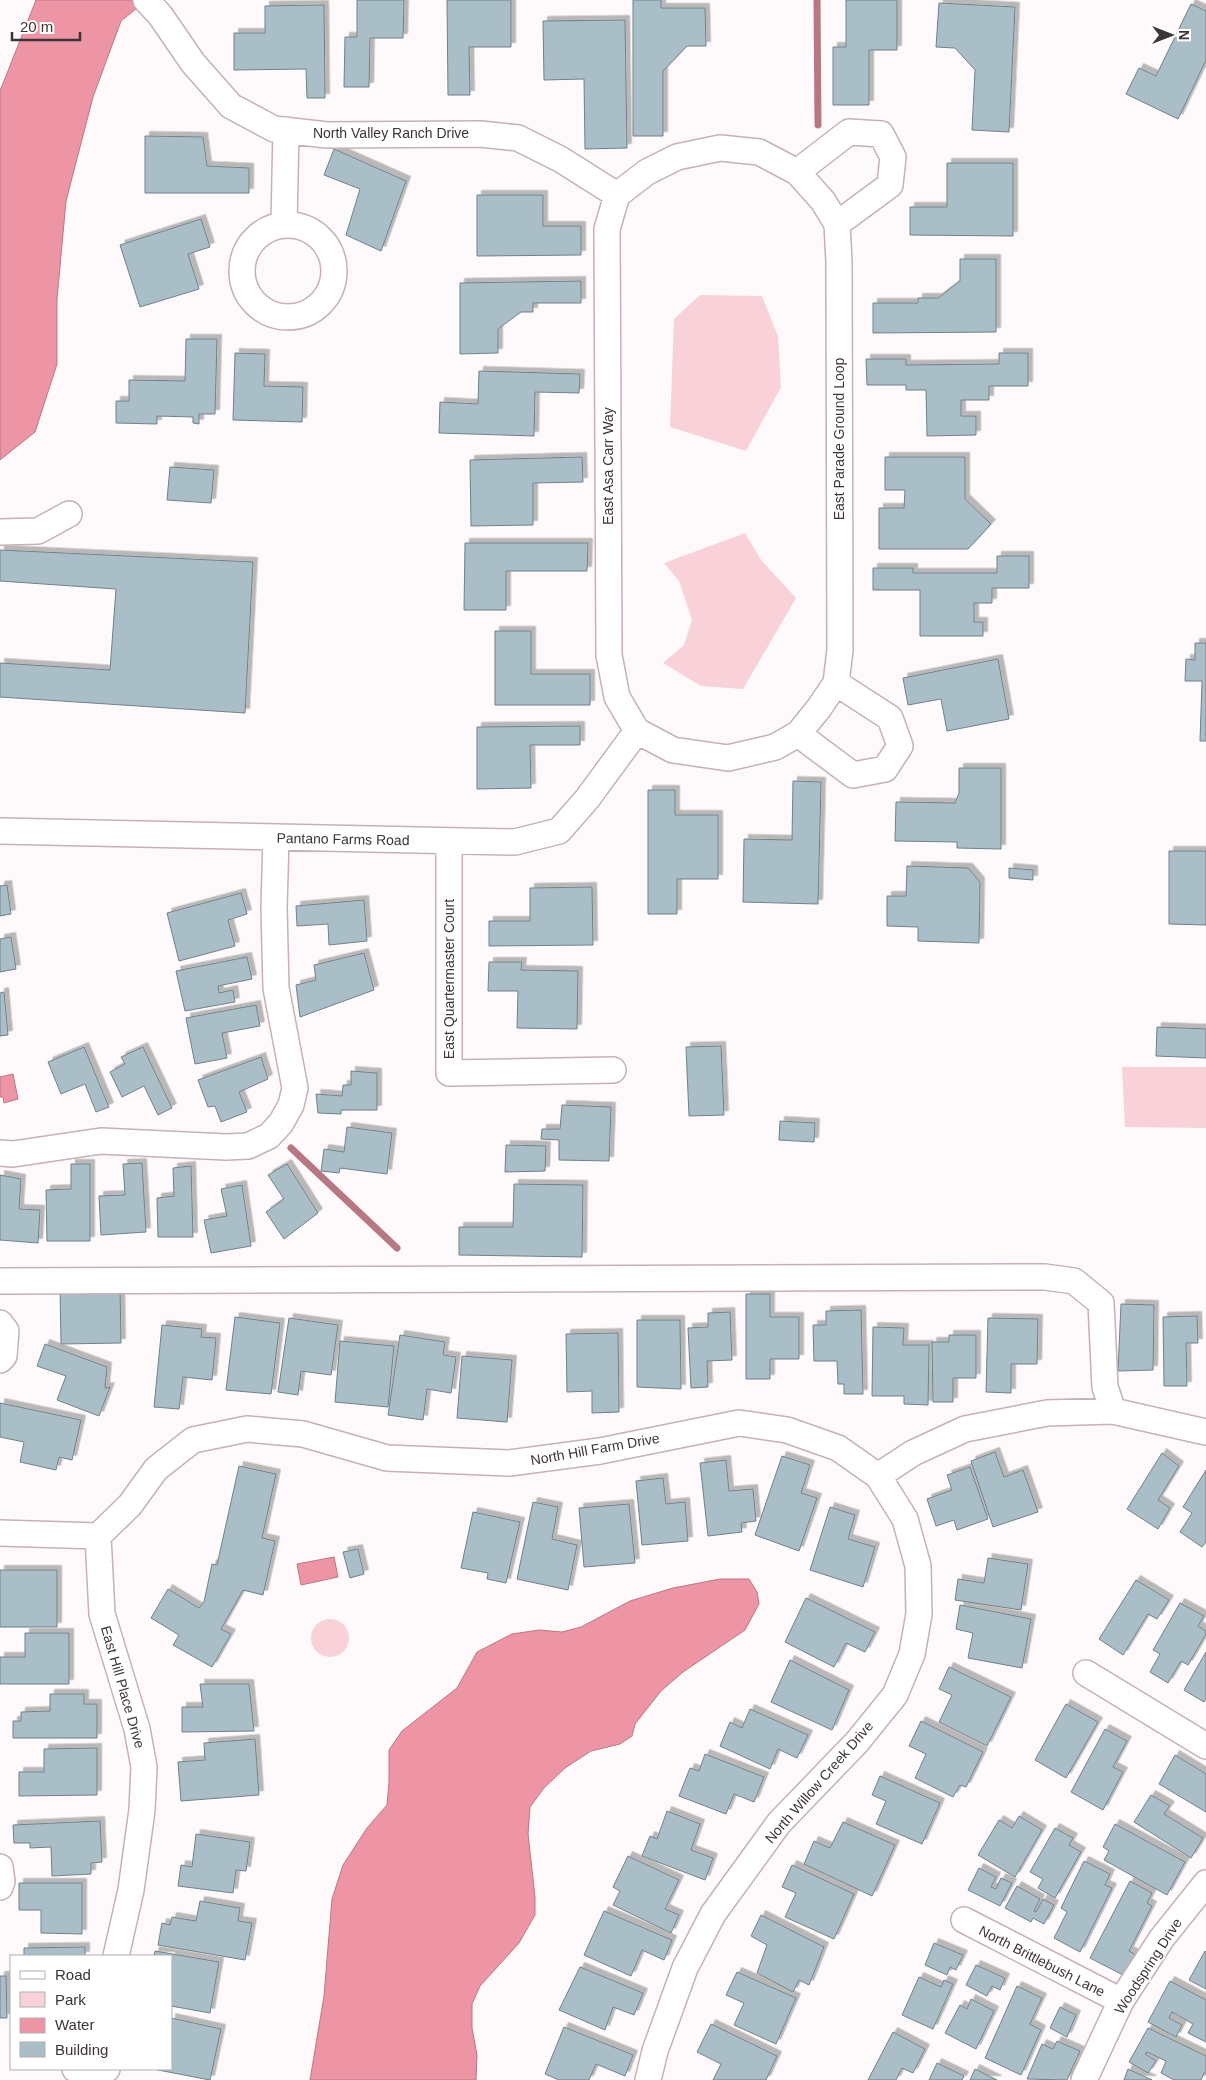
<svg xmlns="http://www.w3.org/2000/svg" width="1206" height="2080" viewBox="0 0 1206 2080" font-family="Helvetica,sans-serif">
	<defs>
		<filter id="shadow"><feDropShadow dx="4.5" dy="-4.5" stdDeviation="0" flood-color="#0004"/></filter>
	</defs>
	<rect width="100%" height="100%" fill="#fef9fa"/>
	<!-- green -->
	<path fill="#f8d2d8" d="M700,295L762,296L778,336L781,387L746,451L670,427L674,319Z
		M745,533L761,560L796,598L743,689L701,686L663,663L684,645L692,620L679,581L664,563Z
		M1122,1067H1206V1128L1125,1127Z
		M311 1638a19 19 0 1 1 38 0a19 19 0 1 1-38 0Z"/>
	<!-- water -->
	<path fill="#ed95a5" stroke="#b87883" d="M36,0H147L121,21L93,97L66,201L57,299V364L35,432L0,460V91Z
		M13,1074L18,1099L4,1103L3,1097H0V1077Z
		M334,1557L338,1577L301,1585L297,1564Z
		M720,1579H749L757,1592L759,1604L745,1630L683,1672L661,1691L635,1724L632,1736L620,1744L591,1751L565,1768L544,1788L530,1807L528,1834L535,1897V1915L519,1943L480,1986L472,2004V2028L477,2055L476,2080H310L324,1996L332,1899L343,1865L367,1828L387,1805L389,1782V1750L402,1731L457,1688L477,1652L512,1634L539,1630L562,1632L581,1627L630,1601L673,1588Z"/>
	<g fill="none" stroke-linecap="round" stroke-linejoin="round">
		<!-- stream -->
		<path stroke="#b87883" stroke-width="7" d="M817,0L818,125
			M291,1148L397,1248"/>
	</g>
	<!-- building -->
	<path fill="#aabec8" stroke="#6f818b" filter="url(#shadow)" d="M357,0H404L403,38H370L369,87H344L345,37H357Z
		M447,0H511V47H469L470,95H448Z
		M633,0H661V8H705L706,46H687L663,71V136H633Z
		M846,0H897V50H869V105H833V47H846Z
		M939,3L1015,7L1009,132L972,130L975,70L955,48L936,47Z
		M1191,4L1206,11V60L1178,119L1126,94L1139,68L1156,76Z
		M324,5L325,98H307L306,69L234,70V33H265V6Z
		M625,20L627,148L585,149L584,79L544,80L543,21Z
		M145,136L203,137L207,166L249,168V193H145Z
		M334,149L406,181L381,251L346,235L360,189L324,175Z
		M947,163H1013V236L910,235V207H947Z
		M477,195H543V226H581V255L477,256Z
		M201,219L210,247L188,254L199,289L140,307L120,245Z
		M960,259H996V332L873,333V303H918V298H938L960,281Z
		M581,281V303H533V312H521L498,329V353L460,354V283Z
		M186,339H217L215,414H199V424L193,423V417L157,416V424L116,423V401H129V380L185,381Z
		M235,353L265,354L264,386L303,387L302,422L233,420Z
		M999,353H1028V386H989V400H961V416H976V435L927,436L926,390H906V385H867L866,359H906V365L999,364Z
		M479,371L580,374L579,393L535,392L534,436L439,433L440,402L478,404Z
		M582,457L583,482L533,483V525L471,526L470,460Z
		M885,457H965V499L991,524L968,549H879V508H904L905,490H885Z
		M170,467L214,470L211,503L167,500Z
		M465,543H588L587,571H506V610H464Z
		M0,550L253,562L245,713L0,697V663L110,670L116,589L0,581Z
		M997,556H1029V588H992V603H974V622H983V636H920V590H873V568H913V573H997Z
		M495,631H531V674H590V705H495Z
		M1195,643H1206V741H1200L1202,681H1185L1186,659L1195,660Z
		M998,659L1009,719L947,731L941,699L908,705L903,678Z
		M580,726V745H530L531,788L477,789V727Z
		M959,768H1001V849L957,848V842L895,841L896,802L955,803L959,793Z
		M793,781L821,782L818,904L743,902L744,839L792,840Z
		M648,790H675V815H718V879H677V914H648Z
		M1169,851H1206V925L1169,924Z
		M907,866L968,868L980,882L979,943L918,941V927L887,926V896H906Z
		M1009,868L1033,870V880L1009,878Z
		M7,885L11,914L0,916V886Z
		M592,887L593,945L489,946V921H530V888Z
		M241,893L247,914L228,920L235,946L179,961L167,913Z
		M364,900L367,941L329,945L328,924L297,926L296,906Z
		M11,937L16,969L0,972V939Z
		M364,953L374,990L300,1017L296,985L316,980L314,965Z
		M247,957L252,979L218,986L219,993L233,990L235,1002L185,1011L176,971Z
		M489,962H522L521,970L578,971L577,1029L517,1028L518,991H488Z
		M4,992L8,1035L0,1036V993Z
		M256,1005L260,1026L222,1033L227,1058L195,1064L186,1018Z
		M1157,1027L1206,1029V1058L1156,1056Z
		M721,1046L724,1115L689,1116L686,1047Z
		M84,1047L109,1107L96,1112L85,1084L61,1094L48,1062Z
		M143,1047L172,1108L158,1115L144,1086L122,1097L110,1072L125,1064L121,1057Z
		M261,1057L268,1079L239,1092L247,1112L221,1122L215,1106L208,1107L198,1080Z
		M351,1071L377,1073V1110H341V1114L318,1113L316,1094L342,1096L343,1085H351Z
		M562,1105L611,1107L609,1161L559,1160V1140L541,1139L542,1129H560Z
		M780,1121L815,1123L814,1142L779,1140Z
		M347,1127L392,1133L387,1174L340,1168L339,1173L321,1171L324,1149L344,1152Z
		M506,1145L546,1146L545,1171L505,1172Z
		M142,1163L146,1232L101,1235L99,1196L125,1195L123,1164Z
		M71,1164H90V1241H47L46,1190L71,1189Z
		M287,1164L318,1213L284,1239L266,1212L284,1199L268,1175Z
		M191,1166L193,1237H158L157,1198L174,1196L173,1168Z
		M0,1175L21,1179L19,1209L40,1210L38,1243L0,1240Z
		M514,1184L583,1185L582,1257L459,1255V1227H513Z
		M242,1185L251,1246L211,1253L204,1220L227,1216L221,1189Z
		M120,1288L121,1343L61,1344L60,1289Z
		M746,1294H770V1317H799V1359H770V1379H746Z
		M1121,1304L1154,1305L1153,1370L1118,1371Z
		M861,1310L863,1394H844V1384H838L837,1361H814L813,1325H826V1311Z
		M730,1312L732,1360L707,1361L708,1387L691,1388L688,1328L708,1327V1313Z
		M1197,1316L1198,1343H1186L1187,1386H1164L1163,1317Z
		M235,1317L280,1323L271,1394L226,1390Z
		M289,1318L338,1325L331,1375L301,1371L298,1395L278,1392Z
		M988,1318L1038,1319L1037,1364H1011V1393L986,1392Z
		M637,1320H680L681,1389L637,1387Z
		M162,1325L202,1329L201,1337L216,1338L212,1380L183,1377L179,1409L154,1407Z
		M873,1327L904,1328L903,1345H929L928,1405L904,1404V1396H872Z
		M618,1333L619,1412L592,1413V1391L567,1392L566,1334Z
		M400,1335L445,1342L443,1355L456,1357L451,1393L427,1389L423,1420L388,1415Z
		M949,1335H976V1378H953V1402H933L932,1342H949Z
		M340,1341L394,1346L388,1407L335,1402Z
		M45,1344L107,1367L105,1388L110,1387L99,1416L57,1400L66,1376L37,1366Z
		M462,1356L512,1360L507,1422L457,1418Z
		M0,1403L81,1420L72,1460L59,1457L56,1470L20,1462L24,1442L0,1437Z
		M995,1452L1004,1477L1023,1470L1038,1512L993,1527L971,1461Z
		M1162,1453L1179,1466L1158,1500L1170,1508L1158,1529L1127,1509Z
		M782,1456L810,1465L801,1493L817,1498L799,1551L755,1535Z
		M726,1460L729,1491L753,1489L756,1521L741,1523L742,1532L708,1536L700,1463Z
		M239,1466L276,1474L262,1538L275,1541L263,1595L243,1590L221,1629L231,1634L212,1667L173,1645L179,1635L151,1618L168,1589L199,1608L204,1602L212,1564L217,1565Z
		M970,1467L988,1519L957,1530L954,1520L936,1526L927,1499L952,1490L947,1475Z
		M1206,1470V1542L1202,1547L1180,1532L1192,1513L1183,1507Z
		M663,1478L666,1504L685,1502L688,1541L642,1545L636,1481Z
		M533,1502L558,1507L552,1539L577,1545L568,1590L517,1579Z
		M629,1504L635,1563L584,1567L579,1508Z
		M830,1507L855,1515L848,1539L875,1547L863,1587L810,1570Z
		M473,1512L520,1522L506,1583L487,1579L488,1573L461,1568Z
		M358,1549L364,1574L350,1578L343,1552Z
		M988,1558L1028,1564L1021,1610L955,1600L958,1579L984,1583Z
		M0,1570H57V1627H0Z
		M1136,1580L1169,1600L1157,1619L1148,1614L1123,1655L1099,1639Z
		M806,1598L875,1632L865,1652L846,1643L834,1667L785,1642Z
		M1180,1603L1204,1616L1198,1626L1206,1631V1634L1188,1665L1181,1661L1168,1683L1150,1672L1160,1654L1153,1650Z
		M960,1605L1031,1619L1022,1668L968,1658L973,1633L956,1629Z
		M25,1633H69V1684H0V1657H25Z
		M1206,1652V1698L1204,1702L1184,1690Z
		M790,1660L849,1690L832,1730L771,1702Z
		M949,1667L1011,1697L987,1746L939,1722L952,1695L939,1689Z
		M200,1684H249L254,1731L182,1732V1707H203Z
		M50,1694H84V1704H97V1738H13V1721H21V1712L50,1711Z
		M1066,1704L1098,1722L1066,1778L1035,1760Z
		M750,1709L808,1735L797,1758L778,1749L770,1769L720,1746L730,1722L742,1728Z
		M921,1721L983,1752L966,1787L960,1785L953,1797L915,1778L926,1754L909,1746Z
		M1105,1729L1127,1741L1113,1767L1123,1772L1103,1810L1071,1792Z
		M255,1739L259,1795L181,1801L178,1762L205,1760L204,1743Z
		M97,1748V1795L19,1796V1772H44V1749Z
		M705,1754L764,1777L754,1802L734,1794L726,1814L679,1796L690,1768L699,1771Z
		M1175,1755L1206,1774V1812L1159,1784Z
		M880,1776L940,1803L922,1844L876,1824L886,1801L872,1795Z
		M1151,1795L1170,1806L1164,1814L1203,1838L1191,1858L1134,1822Z
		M667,1811L700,1824L691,1850L713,1858L705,1880L642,1856L650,1836L657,1839Z
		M1019,1816L1042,1830L1015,1877L978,1855L999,1820L1012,1828Z
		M100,1821L102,1862L91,1863V1874L52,1876L51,1847L30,1848V1843H14L13,1825Z
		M843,1822L895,1845L872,1896L804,1864L814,1841L830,1848Z
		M1115,1824L1185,1862L1167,1895L1104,1860L1109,1851L1103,1847Z
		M1055,1828L1073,1838L1069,1845L1081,1852L1055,1898L1038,1888L1043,1879L1030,1872Z
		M196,1834L250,1842L246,1871L236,1870L233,1893L178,1886L181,1865L192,1867Z
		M628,1856L679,1880L665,1909L679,1915L671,1933L613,1905L620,1891L613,1887Z
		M1084,1861L1110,1874L1105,1885L1112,1888L1080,1952L1054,1938L1067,1912L1061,1908Z
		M792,1865L854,1894L834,1939L785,1917L796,1893L782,1887Z
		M979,1868L996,1877L991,1887L996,1889L1001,1878L1012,1883L1000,1906L968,1890Z
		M1130,1881L1152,1893L1147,1903L1152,1906L1129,1951L1136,1955L1125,1976L1090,1958Z
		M19,1883H82V1934L41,1933V1910H19Z
		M1017,1886L1040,1899L1034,1911L1036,1912L1043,1899L1054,1905L1044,1924L1033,1918L1031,1922L1005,1908Z
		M200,1901L240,1908L238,1921L252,1923L245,1960L158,1945L162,1923L170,1925L172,1917L196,1921Z
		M604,1911L672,1940L664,1960L642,1950L631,1976L584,1955Z
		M761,1915L824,1947L809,1985L799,1980L793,1992L757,1973L767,1945L751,1936Z
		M934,1943L963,1955L956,1970L950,1967L947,1975L925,1965Z
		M85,1947V1956H24V1948Z
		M155,1951L219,1962L210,2013L171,2006V1956H154Z
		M1205,1951L1206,1952V1989L1189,1980Z
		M976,1965L1005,1978L1000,1990L992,1986L987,1996L966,1985Z
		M580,1967L643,1993L634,2015L613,2007L605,2030L559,2010Z
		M737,1972L796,1998L776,2044L734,2025L744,2003L726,1995Z
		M0,1976H6L7,2018H0Z
		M919,1977L941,1987L944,1980L953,1984L933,2029L902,2015Z
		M1170,1981L1206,2000V2042L1188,2033L1193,2024L1172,2012L1169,2018L1182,2025L1176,2037L1148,2022Z
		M1017,1986L1042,1998L1030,2024L1041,2030L1021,2075L985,2058Z
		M971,1999L994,2011L976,2049L945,2033L960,2005L967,2009Z
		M1060,2007L1076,2015L1067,2037L1050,2028Z
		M171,2018L221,2029L210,2080L153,2069H171Z
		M711,2024L777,2056L766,2080H713L721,2064L697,2052Z
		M564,2027L633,2055L625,2076L596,2064L589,2080H559L545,2074Z
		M1148,2028L1206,2056V2073H1204L1201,2080H1174L1161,2073L1166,2061L1147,2052L1145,2054L1156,2061L1148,2073L1129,2062Z
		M893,2032L925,2049L913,2073L902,2068L896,2080H868Z
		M1057,2041L1080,2051L1067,2080L1027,2079L1042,2044L1053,2049Z
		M937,2063L964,2076L962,2080H929Z
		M975,2069L997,2080H970Z
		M1128,2069L1152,2080H1124Z"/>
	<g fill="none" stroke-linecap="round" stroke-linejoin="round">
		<!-- minor casing -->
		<g stroke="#c7b1b4" stroke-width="28">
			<path id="minor" d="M146,0L160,15L193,63L231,106L274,129L327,135L480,134L518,138L560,159L617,195
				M797,172L849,132L881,134L893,157L890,185L837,224
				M617,195L647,172L677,157L720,148L759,152L797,172L823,201L837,224L839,262L840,650L836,683L819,708L798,734L775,747L728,758L673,750L637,731
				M617,195L607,229L609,655L617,697L637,731
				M284,224L286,130
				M242 271a46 46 0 1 1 92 0a46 46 0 1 1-92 0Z
				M0,532L38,531L69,514
				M798,734L853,775L885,769L900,746L890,718L836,683
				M0,831L515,842L559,831L587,799L637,731
				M449,842V1073L613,1070
				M0,1153L13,1154L101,1141L226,1147L248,1146L269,1136L281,1123L291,1105L295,1088L276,988L274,908L276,838
				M0,1281L1045,1277L1074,1281L1101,1303L1105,1387L1113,1411
				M0,1323L6,1331L4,1356L0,1360
				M878,1476L913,1453L965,1429L1047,1413L1113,1411L1206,1432
				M0,1533L98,1536L130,1505L156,1469L193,1440L247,1429L303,1434L387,1458L509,1463L600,1451L739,1423L787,1430L838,1448L878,1476L905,1519L918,1566L919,1614L912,1654L895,1695L857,1742L779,1823L713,1914L685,1968L655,2051L648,2080
				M98,1536L102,1614L137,1729L144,1767L142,1810L131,1890L116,1956
				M1086,1673L1206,1746
				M0,1867L2,1881L0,1887
				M964,1920L1121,2001
				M75,2069L91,2074L107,2069
				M1084,2080L1121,2001L1162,1938L1206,1883"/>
		</g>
		<!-- minor -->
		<use href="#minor" stroke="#fff" stroke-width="25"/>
	</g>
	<g text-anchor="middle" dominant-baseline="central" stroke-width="4" stroke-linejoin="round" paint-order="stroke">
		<!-- street labels -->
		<g font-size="14" fill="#3d3435" stroke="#fff">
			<text x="391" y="133">North Valley Ranch Drive</text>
			<text transform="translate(839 439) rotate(-90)">East Parade Ground Loop</text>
			<text transform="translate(608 466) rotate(-90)">East Asa Carr Way</text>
			<text transform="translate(343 839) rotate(1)">Pantano Farms Road</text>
			<text transform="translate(449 979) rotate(-90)">East Quartermaster Court</text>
			<text transform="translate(595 1449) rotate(-10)">North Hill Farm Drive</text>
			<text transform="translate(123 1687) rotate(74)">East Hill Place Drive</text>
			<text transform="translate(819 1782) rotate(-49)">North Willow Creek Drive</text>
			<text transform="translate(1042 1961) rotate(27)">North Brittlebush Lane</text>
			<text transform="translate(1148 1966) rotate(-57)">Woodspring Drive</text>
		</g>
	</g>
	<!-- legend -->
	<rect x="10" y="1955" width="162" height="115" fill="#ffffff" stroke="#b1aeae"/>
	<rect x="20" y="1971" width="25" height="8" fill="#ffffff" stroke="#b1aeae"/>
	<text x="55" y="1980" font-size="15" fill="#3d3435">Road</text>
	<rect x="20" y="1992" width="25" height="15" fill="#f8d2d8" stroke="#b1aeae"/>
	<text x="55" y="2005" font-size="15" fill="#3d3435">Park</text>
	<rect x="20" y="2018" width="25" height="15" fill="#ed95a5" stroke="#b1aeae"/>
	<text x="55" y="2030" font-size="15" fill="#3d3435">Water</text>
	<rect x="20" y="2042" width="25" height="15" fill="#aabec8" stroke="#b1aeae"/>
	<text x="55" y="2055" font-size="15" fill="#3d3435">Building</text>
	<!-- north arrow -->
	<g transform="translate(1171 35) rotate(90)" stroke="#ffffff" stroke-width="4" paint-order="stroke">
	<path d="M0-4L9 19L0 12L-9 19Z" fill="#3d3435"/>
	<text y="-8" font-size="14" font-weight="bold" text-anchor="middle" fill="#3d3435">N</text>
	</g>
	<!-- scale -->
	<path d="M12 32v8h68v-8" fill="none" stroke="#3d3435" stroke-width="2.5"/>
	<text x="20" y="32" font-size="15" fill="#3d3435" stroke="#ffffff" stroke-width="4" paint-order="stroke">20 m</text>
</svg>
